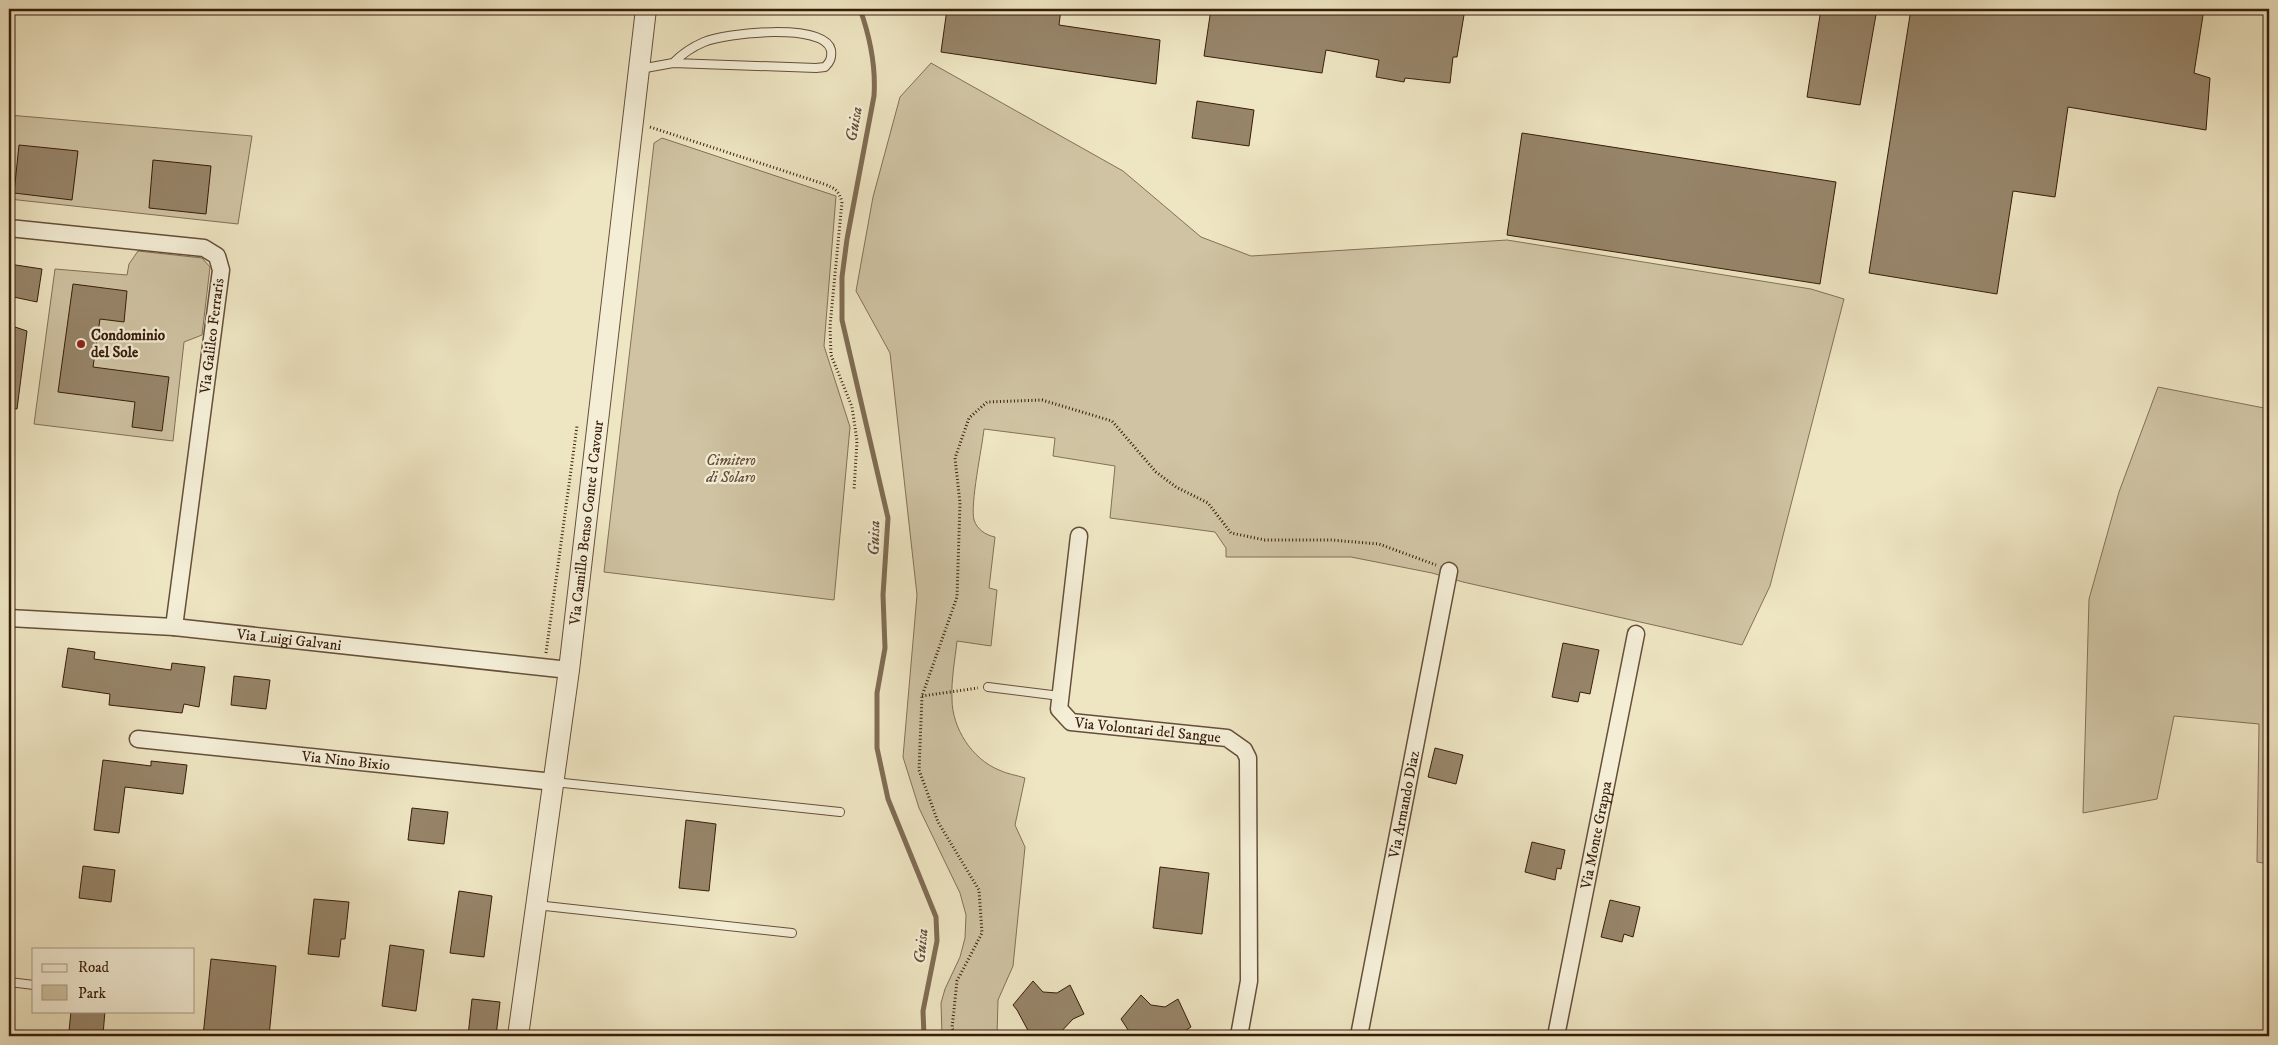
<svg xmlns="http://www.w3.org/2000/svg" width="2278" height="1045" viewBox="0 0 2278 1045" font-family="'IM FELL DW Pica',serif">
	<rect width="100%" height="100%" fill="#eee5c2"/>
	<filter id="stains"><feTurbulence type="fractalNoise" baseFrequency=".004" numOctaves="4"/><feColorMatrix values="0 0 0 0 .2 0 0 0 0 .09 0 0 0 0 .02 0 0 0 .5 -.17"/></filter>
	<radialGradient id="worn" r=".72"><stop offset=".6" stop-color="#630" stop-opacity="0"/><stop offset="1" stop-color="#630" stop-opacity=".3"/></radialGradient>
	<!-- green -->
	<path fill="#cfc3a3" stroke="#847057" d="M931,63L1123,171L1201,237L1251,256L1507,240L1811,289L1844,299L1770,586L1742,645L1463,582L1432,573L1351,557H1226V548L1215,532L1110,518L1115,466L1053,456L1055,438L984,429C982,448 970,504 974,520C977,529 985,535 995,537L989,588L997,590L991,646L957,641C955,660 951,680 952,699C952,728 972,759 999,770C1007,774 1016,775 1025,778L1015,825L1025,847L1013,966L998,1000L997,1036H942L941,1003L945,989L960,957L965,938L966,915L960,893L919,808L903,757L917,595L890,353L856,291L873,197L900,97Z
		M9,115L252,136L238,224L9,199Z
		M662,138L836,196L824,346L850,427L834,600L604,572L654,143Z
		M138,251L202,258L210,267L202,335L184,342L173,441L34,424L55,269L127,275L129,264Z
		M2158,387L2269,409V864L2257,862L2259,724L2174,716L2157,799L2083,813L2089,599L2119,492Z"/>
	<g fill="none" stroke-linecap="round" stroke-linejoin="round">
		<!-- stream -->
		<path stroke="#806c54" stroke-width="5" d="M860,9C870,37 876,66 874,96L847,239L842,277V320L888,518L883,595L885,648L877,693V748L888,799L936,917L937,941L923,1011L924,1036"/>
	</g>
	<!-- building -->
	<path fill="#97856a" stroke="#381d0b" d="M947,9H1061L1059,25L1160,40L1156,84L941,52Z
		M1211,9H1465L1457,57H1453L1450,83L1405,78L1404,82L1376,77L1379,60L1326,50L1322,73L1204,56Z
		M1821,9H1877L1860,105L1807,97Z
		M1911,9H2204L2194,73L2210,78L2206,130L2068,107L2055,197L2013,191L1997,294L1869,273Z
		M1197,101L1254,110L1249,146L1192,138Z
		M1522,133L1836,182L1820,284L1507,235Z
		M19,145L78,151L72,200L14,193Z
		M153,160L211,166L206,214L149,208Z
		M9,264L42,269L37,302L9,296Z
		M73,284L127,291L124,322L100,319L93,367L169,377L162,431L132,427L135,402L58,392Z
		M9,325L27,331L17,409L9,408Z
		M1563,643L1599,650L1590,694L1580,692L1578,702L1552,697Z
		M68,648L95,652L94,659L171,670L172,663L205,667L199,707L184,704L182,713L109,705L110,694L62,687Z
		M234,676L270,680L266,709L231,705Z
		M1435,748L1463,755L1456,784L1428,777Z
		M103,760L151,766V761L187,765L183,794L125,787L119,833L94,830Z
		M412,808L448,812L444,844L408,840Z
		M686,820L716,824L709,891L679,888Z
		M1532,842L1565,850L1561,869L1557,868L1555,880L1525,872Z
		M83,866L115,870L111,902L79,898Z
		M1160,867L1209,873L1202,934L1153,928Z
		M459,891L492,896L484,957L450,953Z
		M314,899L349,902L345,939H341L339,957L308,954Z
		M1610,900L1640,907L1633,937L1624,934L1622,942L1601,937Z
		M390,945L424,950L416,1011L382,1006Z
		M211,959L276,966L269,1036H203Z
		M1033,981L1043,992L1057,993L1070,985L1084,1014L1073,1019L1057,1036H1031L1017,1010L1013,1005Z
		M1141,995L1151,1005L1165,1007L1178,999L1191,1027L1177,1036H1132L1121,1019Z
		M472,999L500,1002L496,1036H468Z
		M71,1011H105L103,1035L69,1031Z"/>
	<g fill="none" stroke-linecap="round" stroke-linejoin="round">
		<!-- service casing -->
		<g stroke="#664f39" stroke-width="10">
			<path id="service" d="M640,69L673,63L816,68L825,67C830,62 832,58 831,50C824,22 725,33 704,42C692,47 682,54 673,63
				M988,687L1060,696
				M554,782L840,812
				M536,905L792,933
				M9,982L34,985"/>
		</g>
		<!-- minor casing -->
		<g stroke="#664f39" stroke-width="19">
			<g id="minor">
				<path d="M9,228L204,248L217,256L221,270L174,627"/>
				<path id="s1" d="M1079,536L1059,709L1071,722L1227,738L1244,750L1248,758L1249,981L1239,1036"/>
				<path id="s2" d="M9,618L174,627L569,670"/>
				<path id="s3" d="M138,739L554,782"/>
				<path id="s4" d="M1359,1036L1449,571"/>
				<path id="s5" d="M1556,1036L1636,634"/>
			</g>
		</g>
		<!-- tertiary casing -->
		<g stroke="#664f39" stroke-width="22">
			<g id="tertiary">
				<path id="s6" d="M518,1036L569,670L646,9"/>
			</g>
		</g>
		<!-- path -->
		<path stroke="#381d0b" stroke-width="3" stroke-dasharray="1 2.5" stroke-linecap="butt" d="M650,127L824,184C835,188 839,191 842,202L830,326L831,355L852,407L857,441L854,490
			M546,653L577,426
			M922,696L978,688
			M956,1036L952,1028L957,981L982,933L979,890L938,822L919,770L922,696L957,597L960,503L955,458L969,418L987,402L1042,400L1112,421L1156,472L1176,487L1208,503L1231,533L1265,540H1331L1379,544L1436,565"/>
		<!-- service -->
		<use href="#service" stroke="#f4eed7" stroke-width="8"/>
		<!-- minor -->
		<use href="#minor" stroke="#f4eed7" stroke-width="16"/>
		<!-- tertiary -->
		<use href="#tertiary" stroke="#f4eed7" stroke-width="20"/>
	</g>
	<!-- markers -->
	<circle fill="#8f2418" stroke="#f4eed7" stroke-width="2" cx="81" cy="344" r="5"/>
	<g text-anchor="middle" dominant-baseline="central" stroke-width="4.5" stroke-linejoin="round" paint-order="stroke">
		<!-- poi labels -->
		<g font-size="15" font-weight="bold" fill="#381d0b" stroke="#f4eed7" text-anchor="start">
			<text x="91" y="335">Condominio<tspan x="91" dy="17">del Sole</tspan></text>
		</g>
		<!-- street labels -->
		<g font-size="15" fill="#381d0b" stroke="#f4eed7">
			<text transform="translate(212 336) rotate(-83)">Via Galileo Ferraris</text>
			<text stroke="none"><textPath href="#s6" startOffset="518">Via Camillo Benso Conte d Cavour</textPath></text>
			<text stroke="none"><textPath href="#s2" startOffset="281">Via Luigi Galvani</textPath></text>
			<text stroke="none"><textPath href="#s1" startOffset="269">Via Volontari del Sangue</textPath></text>
			<text stroke="none"><textPath href="#s3" startOffset="209">Via Nino Bixio</textPath></text>
			<text stroke="none"><textPath href="#s4" startOffset="236">Via Armando Diaz</textPath></text>
			<text stroke="none"><textPath href="#s5" startOffset="205">Via Monte Grappa</textPath></text>
		</g>
		<!-- park labels -->
		<g font-size="15" font-style="italic" fill="#654f39" stroke="#f4eed7">
			<text x="731" y="460">Cimitero<tspan x="731" dy="17">di Solaro</tspan></text>
		</g>
		<!-- water labels -->
		<g font-size="16" font-style="italic" fill="#624b35" stroke="#f4eed7">
			<text transform="translate(854 124) rotate(-80)">Guisa</text>
			<text transform="translate(874 538) rotate(-88)">Guisa</text>
			<text transform="translate(921 946) rotate(-84)">Guisa</text>
		</g>
	</g>
	<!-- margin -->
	<rect width="2278" height="1045" fill="none" stroke="#eee5c2" stroke-width="30"/>
	<rect x="10" y="10" width="2258" height="1025" fill="none" stroke="#381d0b" stroke-width="2.5"/>
	<rect x="15" y="15" width="2248" height="1015" fill="none" stroke="#381d0b"/>
	<!-- legend -->
	<rect x="32" y="948" width="162" height="65" fill="#f4eed7" stroke="#a99a85"/>
	<rect x="42" y="964" width="25" height="8" fill="#f4eed7" stroke="#a99a85"/>
	<text x="78" y="972" font-size="15" fill="#381d0b">Road</text>
	<rect x="42" y="985" width="25" height="15" fill="#cfc3a3" stroke="#a99a85"/>
	<text x="78" y="998" font-size="15" fill="#381d0b">Park</text>
	<rect width="100%" height="100%" filter="url(#stains)"/>
	<rect width="100%" height="100%" fill="url(#worn)"/>
</svg>
